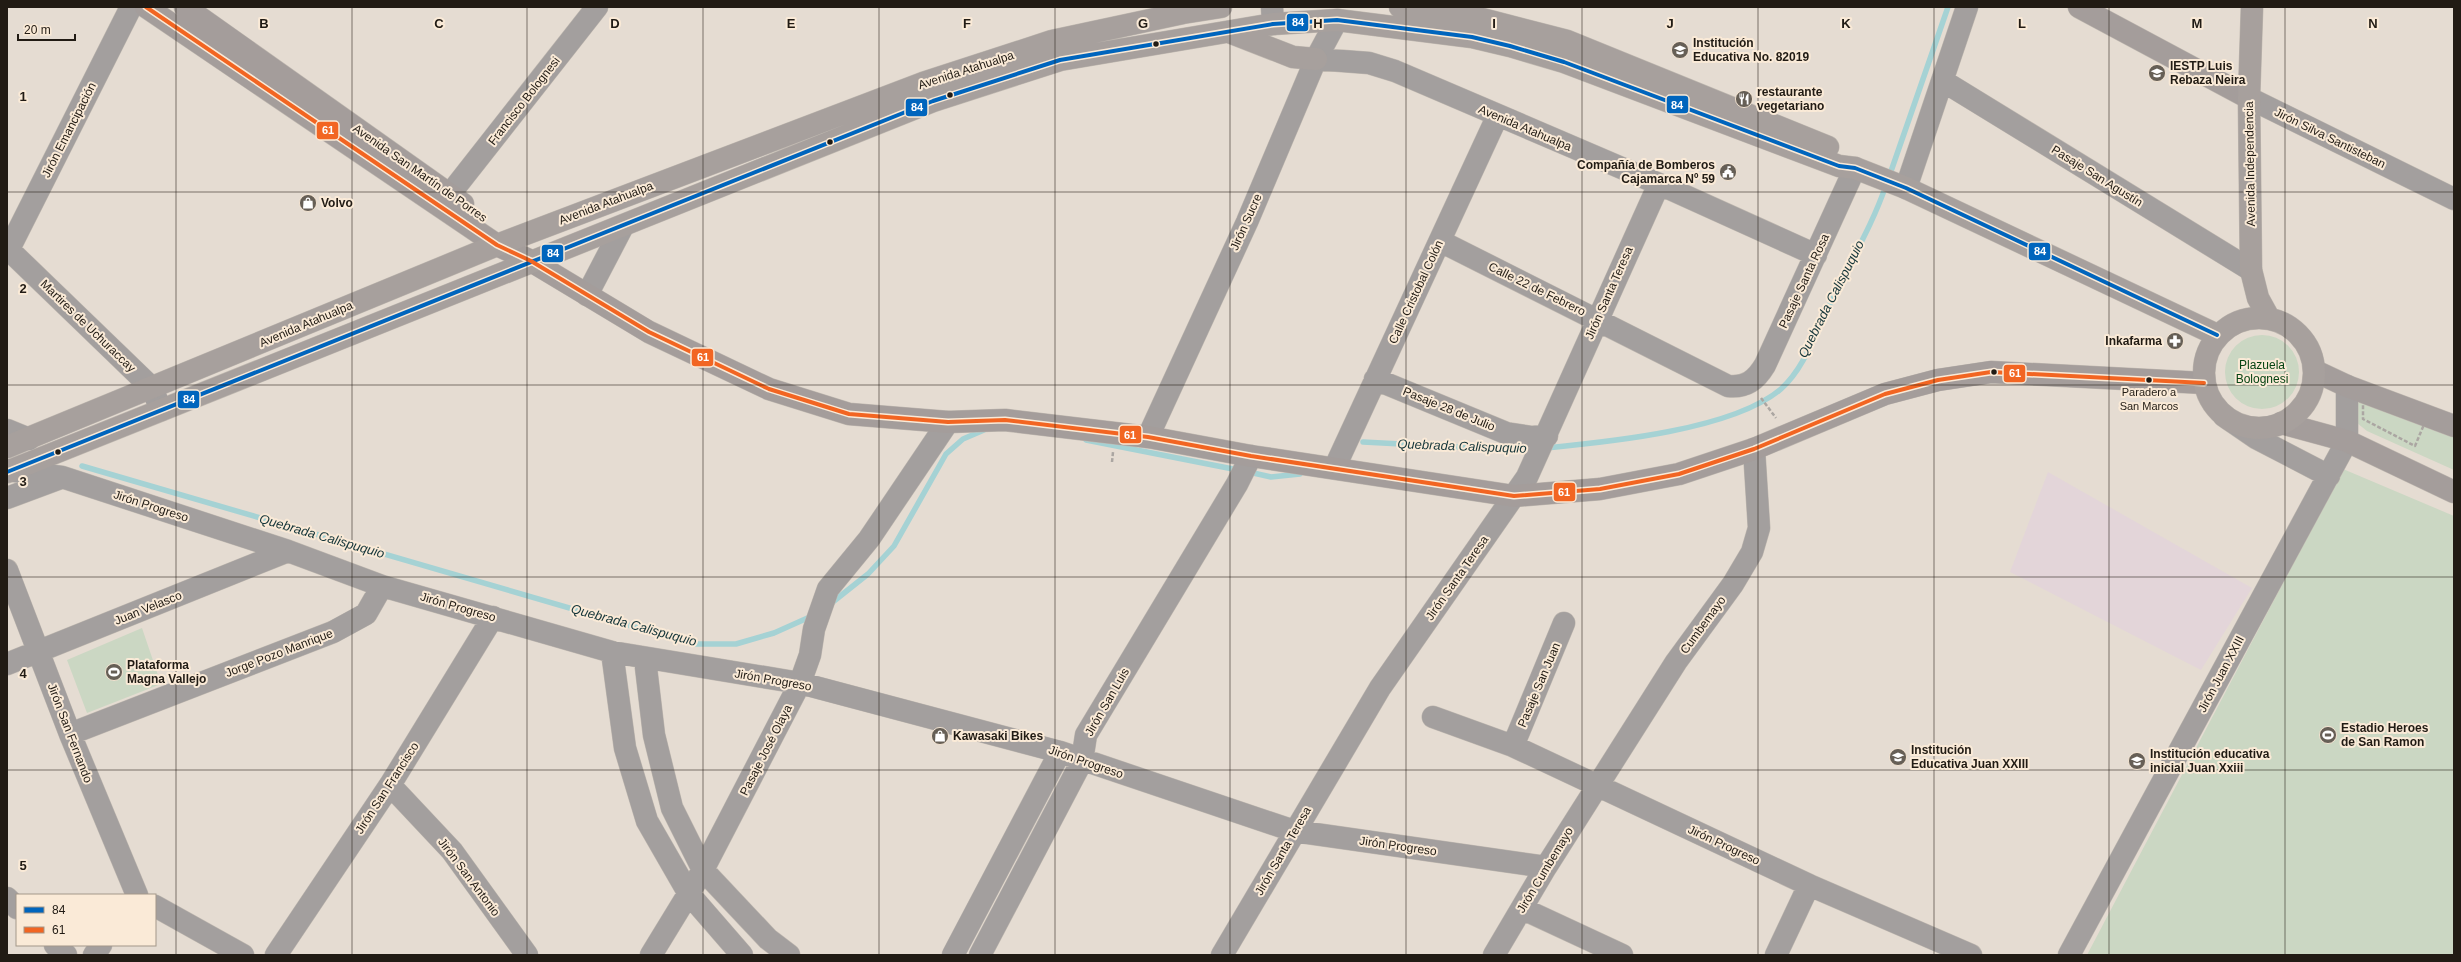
<svg xmlns="http://www.w3.org/2000/svg" width="2461" height="962" viewBox="0 0 2461 962" font-family="Helvetica,sans-serif">
	<rect width="100%" height="100%" fill="#e5dcd2"/>
	<!-- commercial -->
	<path fill="#e3d5d9" d="M2048,472L2252,588L2201,670L2010,572Z"/>
	<!-- green -->
	<path fill="#cbd7c3" d="M2225 372a37 37 0 1 1 74 0a37 37 0 1 1-74 0Z
		M2355,400L2454,429V470L2367,431L2357,423Z
		M2343,469L2454,516V955H2087Z
		M142,628L161,684L87,713L67,660Z"/>
	<g fill="none" stroke-linecap="round" stroke-linejoin="round">
		<!-- stream -->
		<path stroke="#a5d2d4" stroke-width="5.5" d="M1889,177L1948,7
			M1086,440L1238,470
			M1363,442L1516,450L1533,449
			M1546,448C1608,442 1733,430 1781,389C1806,367 1817,328 1832,300C1850,262 1873,224 1886,185
			M82,466L693,644H736L774,633L812,616
			M1249,472L1271,477L1300,474
			M829,605L868,574L894,546L946,454L963,439L984,430"/>
		<!-- street casing -->
		<g stroke="#c0b9b1" stroke-width="23">
			<path id="street" d="M1272,7L1273,24
				M1316,59L1369,63L1395,71L1659,184L1816,255
				M1943,81L2251,270
				M2249,98L2454,199
				M1906,188L1967,7
				M450,194L597,7
				M1440,241L1728,386C1746,388 1756,380 1765,365L1855,168
				M7,248L152,388L161,410
				M7,253L131,7
				M587,295L623,226
				M1375,379L1506,433L1532,437L1547,436
				M2224,416L2256,438L2329,476
				M7,430L29,439
				M1148,437L1247,222L1316,59L1337,20
				M1335,467L1497,117
				M7,470L62,477L288,551L382,586L612,652L800,683L1060,752L1294,831L1546,867
				M7,498L58,479
				M7,570L70,734L137,895
				M612,652L625,748L647,821L689,894L742,955
				M645,659L654,735L672,808L703,870L768,939L789,955
				M7,664L288,551
				M1433,717L1513,746L1809,885L1971,955
				M70,734L333,632L366,614L382,586
				M1513,746L1564,623
				M390,785L452,851L527,955
				M7,898L17,908
				M155,906L243,955
				M1523,909L1622,955
				M55,945L66,955
				M94,955L101,945
				M276,955L390,785L493,617
				M651,955L703,870L800,683L810,655L814,629L828,589L869,539L948,422
				M953,955L1060,752
				M980,955L1082,761L1086,735L1237,484L1251,456
				M1222,955L1380,688L1527,477L1659,184
				M1494,955L1546,867L1676,662L1733,584L1752,552L1759,528L1754,449
				M1776,955L1809,885
				M2069,955L2347,441V386"/>
		</g>
		<!-- secondary casing -->
		<g stroke="#c0b9b1" stroke-width="23">
			<path id="secondary" d="M146,7L497,245L531,261L649,332L769,389L849,414L948,422L1005,420L1148,437L1251,456L1514,496L1600,489L1679,474L1754,449L1885,394L1938,380L1991,372L2204,383
				M185,7L463,204
				M2079,7L2249,98
				M2315,371L2347,386L2454,426
				M2281,423L2347,441L2454,492"/>
		</g>
		<!-- primary casing -->
		<g stroke="#c0b9b1" stroke-width="23">
			<path id="primary" d="M1400,7L1478,18L1567,41L1828,147
				M2252,7L2249,98L2251,270L2258,298L2269,318
				M1229,32L1293,57L1316,59
				M2204 373a55 55 0 1 1 110 0a55 55 0 1 1-110 0Z
				M7,447L497,245L923,83L1052,41L1183,13L1221,7
				M7,472L933,101L1060,60L1273,24L1337,20L1472,37L1510,46L1564,62L1839,166L1855,168L1906,188L2217,335"/>
		</g>
		<!-- path -->
		<path stroke="#aba6a2" stroke-width="2.5" stroke-dasharray="4 2" stroke-linecap="butt" d="M1761,398L1776,418
			M2368,400H2374L2425,422L2415,446L2363,419V405Z
			M1112,462L1113,452"/>
		<!-- street -->
		<use href="#street" stroke="#a39f9e" stroke-width="22"/>
		<!-- secondary -->
		<use href="#secondary" stroke="#a49d9b" stroke-width="22"/>
		<!-- primary -->
		<use href="#primary" stroke="#a7a09d" stroke-width="22"/>
		<!-- bus-1 casing -->
		<g stroke="#faead7" stroke-width="7">
			<path id="bus-1" d="M7,472L933,101L1060,60L1273,24L1337,20L1472,37L1510,46L1564,62L1839,166L1855,168L1906,188L2217,335"/>
		</g>
		<!-- bus-2 casing -->
		<g stroke="#faead7" stroke-width="7">
			<path id="bus-2" d="M146,7L497,245L531,261L649,332L769,389L849,414L948,422L1005,420L1148,437L1251,456L1514,496L1600,489L1679,474L1754,449L1885,394L1938,380L1991,372L2204,383"/>
		</g>
		<!-- bus-1 -->
		<use href="#bus-1" stroke="#0065bd" stroke-width="4"/>
		<!-- bus-2 -->
		<use href="#bus-2" stroke="#f26522" stroke-width="4"/>
	</g>
	<!-- grid -->
	<path fill="none" stroke="#211b14" stroke-width="1" stroke-opacity="0.55" d="M176,7V955M352,7V955M527,7V955M703,7V955M879,7V955M1055,7V955M1230,7V955M1406,7V955M1582,7V955M1758,7V955M1934,7V955M2109,7V955M2285,7V955M7,192H2454M7,385H2454M7,577H2454M7,770H2454"/>
	<!-- icons -->
	<defs>
		<g id="school-disc" transform="scale(0.9)"><circle r="9.5" fill="#665f56" stroke="#faead7"/><path d="M0-5L7-2L0 1L-7-2ZM-4 1L0 2.5L4 1V4Q0 6-4 4Z" fill="#fff"/></g>
		<g id="university-disc" transform="scale(0.9)"><circle r="9.5" fill="#665f56" stroke="#faead7"/><path d="M0-5L7-2L0 1L-7-2ZM-4 1L0 2.5L4 1V4Q0 6-4 4Z" fill="#fff"/></g>
		<g id="restaurant-disc" transform="scale(0.9)"><circle r="9.5" fill="#665f56" stroke="#faead7"/><path d="M-5-6h1v4h1v-4h1v4h1v-4h1v5L-1.5 .5V6h-2V.5L-5-1ZM5-6V6H3V1.5H1.5Q1.5-4 5-6Z" fill="#fff"/></g>
		<g id="civic-disc" transform="scale(0.9)"><circle r="9.5" fill="#665f56" stroke="#faead7"/><path d="M-.6-6.5H3V-4.5H.6V-3L4-1V1h2V6H-6V1h2V-1L-.6-3ZM-1.2 2.5V6h2.4V2.5Z" fill="#fff"/></g>
		<g id="shop-disc" transform="scale(0.9)"><circle r="9.5" fill="#665f56" stroke="#faead7"/><path d="M-5-2.5h2.3a2.7 3.5 0 0 1 5.4 0H5L5.5 6h-11ZM-1.5-2.5h3a1.5 2.3 0 0 0-3 0Z" fill="#fff"/></g>
		<g id="pharmacy-disc" transform="scale(0.9)"><circle r="9.5" fill="#665f56" stroke="#faead7"/><path d="M-2-6h4v4h4v4h-4v4h-4v-4h-4v-4h4Z" fill="#fff"/></g>
		<g id="stadium-disc" transform="scale(0.9)"><circle r="9.5" fill="#665f56" stroke="#faead7"/><path d="M0-5a6.5 5 0 1 0 0 10a6.5 5 0 1 0 0-10ZM-3.5-1.8h7v3.6h-7Z" fill="#fff"/></g>
	</defs>
	<g fill-rule="evenodd">
		<use href="#school-disc" x="1680" y="50"/>
		<use href="#university-disc" x="2157" y="73"/>
		<use href="#restaurant-disc" x="1744" y="99"/>
		<use href="#civic-disc" x="1728" y="172"/>
		<use href="#shop-disc" x="308" y="203"/>
		<use href="#pharmacy-disc" x="2175" y="341"/>
		<use href="#stadium-disc" x="114" y="672"/>
		<use href="#stadium-disc" x="2328" y="735"/>
		<use href="#shop-disc" x="940" y="736"/>
		<use href="#school-disc" x="1898" y="757"/>
		<use href="#school-disc" x="2137" y="761"/>
	</g>
	<!-- markers -->
	<g fill="#211b14" stroke="#faead7" stroke-width="1.5">
		<circle cx="1156" cy="44" r="3.5"/>
		<circle cx="950" cy="95" r="3.5"/>
		<circle cx="830" cy="142" r="3.5"/>
		<circle cx="1994" cy="372" r="3.5"/>
		<circle cx="2149" cy="380" r="3.5"/>
		<circle cx="58" cy="452" r="3.5"/>
	</g>
	<g text-anchor="middle" dominant-baseline="central" stroke-width="4" stroke-linejoin="round" paint-order="stroke">
		<!-- bus labels -->
		<g font-size="11" fill="#211b14" stroke="#faead7">
			<text x="2149" y="392">Paradero a<tspan x="2149" dy="14">San Marcos</tspan></text>
		</g>
		<!-- poi labels -->
		<g font-size="12" font-weight="bold" fill="#211b14" stroke="#faead7" text-anchor="start">
			<text x="1693" y="43">Institución<tspan x="1693" dy="14">Educativa No. 82019</tspan></text>
			<text x="2170" y="66">IESTP Luis<tspan x="2170" dy="14">Rebaza Neira</tspan></text>
			<text x="1757" y="92">restaurante<tspan x="1757" dy="14">vegetariano</tspan></text>
			<text x="1715" y="165" text-anchor="end">Compañía de Bomberos<tspan x="1715" dy="14">Cajamarca Nº 59</tspan></text>
			<text x="321" y="203">Volvo</text>
			<text x="2162" y="341" text-anchor="end">Inkafarma</text>
			<text x="127" y="665">Plataforma<tspan x="127" dy="14">Magna Vallejo</tspan></text>
			<text x="2341" y="728">Estadio Heroes<tspan x="2341" dy="14">de San Ramon</tspan></text>
			<text x="953" y="736">Kawasaki Bikes</text>
			<text x="1911" y="750">Institución<tspan x="1911" dy="14">Educativa Juan XXIII</tspan></text>
			<text x="2150" y="754">Institución educativa<tspan x="2150" dy="14">inicial Juan Xxiii</tspan></text>
		</g>
		<!-- street labels -->
		<g font-size="12" fill="#211b14" stroke="#faead7">
			<text transform="translate(966 70) rotate(-18)">Avenida Atahualpa</text>
			<text transform="translate(524 101) rotate(-52)">Francisco Bolognesi</text>
			<text transform="translate(1525 128) rotate(23)">Avenida Atahualpa</text>
			<text transform="translate(69 130) rotate(-63)">Jirón Emancipación</text>
			<text transform="translate(2330 138) rotate(26)">Jirón Silva Santisteban</text>
			<text transform="translate(2250 164) rotate(-91)">Avenida Independencia</text>
			<text transform="translate(420 173) rotate(35)">Avenida San Martín de Porres</text>
			<text transform="translate(2097 176) rotate(32)">Pasaje San Agustín</text>
			<text transform="translate(606 203) rotate(-21)">Avenida Atahualpa</text>
			<text transform="translate(1246 222) rotate(-66)">Jirón Sucre</text>
			<text transform="translate(1804 281) rotate(-65)">Pasaje Santa Rosa</text>
			<text transform="translate(1537 289) rotate(26)">Calle 22 de Febrero</text>
			<text transform="translate(1416 292) rotate(-65)">Calle Cristobal Colón</text>
			<text transform="translate(1609 293) rotate(-66)">Jirón Santa Teresa</text>
			<text transform="translate(306 324) rotate(-23)">Avenida Atahualpa</text>
			<text transform="translate(88 326) rotate(44)">Martires de Uchuraccay</text>
			<text transform="translate(1449 409) rotate(22)">Pasaje 28 de Julio</text>
			<text transform="translate(151 506) rotate(18)">Jirón Progreso</text>
			<text transform="translate(1457 578) rotate(-55)">Jirón Santa Teresa</text>
			<text transform="translate(458 607) rotate(16)">Jirón Progreso</text>
			<text transform="translate(148 608) rotate(-22)">Juan Velasco</text>
			<text transform="translate(1703 625) rotate(-54)">Cumbemayo</text>
			<text transform="translate(279 653) rotate(-21)">Jorge Pozo Manrique</text>
			<text transform="translate(2221 674) rotate(-62)">Jirón Juan XXIII</text>
			<text transform="translate(773 680) rotate(10)">Jirón Progreso</text>
			<text transform="translate(1539 685) rotate(-67)">Pasaje San Juan</text>
			<text transform="translate(1107 702) rotate(-60)">Jirón San Luis</text>
			<text transform="translate(70 733) rotate(69)">Jirón San Fernando</text>
			<text transform="translate(766 750) rotate(-63)">Pasaje José Olaya</text>
			<text transform="translate(1086 762) rotate(19)">Jirón Progreso</text>
			<text transform="translate(387 788) rotate(-57)">Jirón San Francisco</text>
			<text transform="translate(1724 845) rotate(25)">Jirón Progreso</text>
			<text transform="translate(1398 846) rotate(8)">Jirón Progreso</text>
			<text transform="translate(1283 851) rotate(-60)">Jirón Santa Teresa</text>
			<text transform="translate(1545 870) rotate(-59)">Jirón Cumbemayo</text>
			<text transform="translate(469 877) rotate(53)">Jirón San Antonio</text>
		</g>
		<!-- park labels -->
		<g font-size="12" fill="#064413" stroke="#faead7">
			<text x="2262" y="365">Plazuela<tspan x="2262" dy="14">Bolognesi</tspan></text>
		</g>
		<!-- water labels -->
		<g font-size="13" font-style="italic" fill="#133438" stroke="#faead7">
			<text transform="translate(1831 299) rotate(-63)">Quebrada Calispuquio</text>
			<text transform="translate(1462 446) rotate(2)">Quebrada Calispuquio</text>
			<text transform="translate(322 536) rotate(16)">Quebrada Calispuquio</text>
			<text transform="translate(634 625) rotate(15)">Quebrada Calispuquio</text>
		</g>
	</g>
	<g font-size="13" text-anchor="middle" font-weight="bold" fill="#211b14" stroke="#faead7" stroke-width="4" stroke-linejoin="round" paint-order="stroke">
		<text x="264" y="28">B</text>
		<text x="439" y="28">C</text>
		<text x="615" y="28">D</text>
		<text x="791" y="28">E</text>
		<text x="967" y="28">F</text>
		<text x="1143" y="28">G</text>
		<text x="1318" y="28">H</text>
		<text x="1494" y="28">I</text>
		<text x="1670" y="28">J</text>
		<text x="1846" y="28">K</text>
		<text x="2022" y="28">L</text>
		<text x="2197" y="28">M</text>
		<text x="2373" y="28">N</text>
		<text x="23" y="101">1</text>
		<text x="23" y="293">2</text>
		<text x="23" y="486">3</text>
		<text x="23" y="678">4</text>
		<text x="23" y="870">5</text>
	</g>
	<g stroke="#faead7" stroke-width="1.5">
		<rect x="1286" y="13" width="23" height="19" rx="4" fill="#0065bd"/>
		<rect x="1666" y="95" width="23" height="19" rx="4" fill="#0065bd"/>
		<rect x="905" y="98" width="23" height="19" rx="4" fill="#0065bd"/>
		<rect x="316" y="121" width="23" height="19" rx="4" fill="#f26522"/>
		<rect x="2028" y="242" width="23" height="19" rx="4" fill="#0065bd"/>
		<rect x="541" y="244" width="23" height="19" rx="4" fill="#0065bd"/>
		<rect x="691" y="348" width="23" height="19" rx="4" fill="#f26522"/>
		<rect x="2003" y="364" width="23" height="19" rx="4" fill="#f26522"/>
		<rect x="177" y="390" width="23" height="19" rx="4" fill="#0065bd"/>
		<rect x="1119" y="425" width="23" height="19" rx="4" fill="#f26522"/>
		<rect x="1553" y="482" width="23" height="20" rx="4" fill="#f26522"/>
	</g>
	<g font-size="11" text-anchor="middle" font-weight="bold" fill="#fff">
		<text x="1298" y="26">84</text>
		<text x="1677" y="109">84</text>
		<text x="917" y="111">84</text>
		<text x="328" y="134">61</text>
		<text x="2040" y="255">84</text>
		<text x="553" y="257">84</text>
		<text x="703" y="361">61</text>
		<text x="2015" y="377">61</text>
		<text x="189" y="403">84</text>
		<text x="1130" y="439">61</text>
		<text x="1564" y="496">61</text>
	</g>
	<!-- border -->
	<rect width="2461" height="962" fill="none" stroke="#211b14" stroke-width="16"/>
	<!-- legend -->
	<rect x="16" y="894" width="140" height="52" fill="#faead7" stroke="#a39789"/>
	<rect x="24" y="907" width="20" height="6" fill="#0065bd" stroke="#a39789"/>
	<text x="52" y="914" font-size="12" fill="#211b14">84</text>
	<rect x="24" y="927" width="20" height="6" fill="#f26522" stroke="#a39789"/>
	<text x="52" y="934" font-size="12" fill="#211b14">61</text>
	<!-- scale -->
	<path d="M18 34v6h57v-6" fill="none" stroke="#211b14" stroke-width="2"/>
	<text x="24" y="34" font-size="12" fill="#211b14" stroke="#faead7" stroke-width="3" paint-order="stroke">20 m</text>
</svg>
